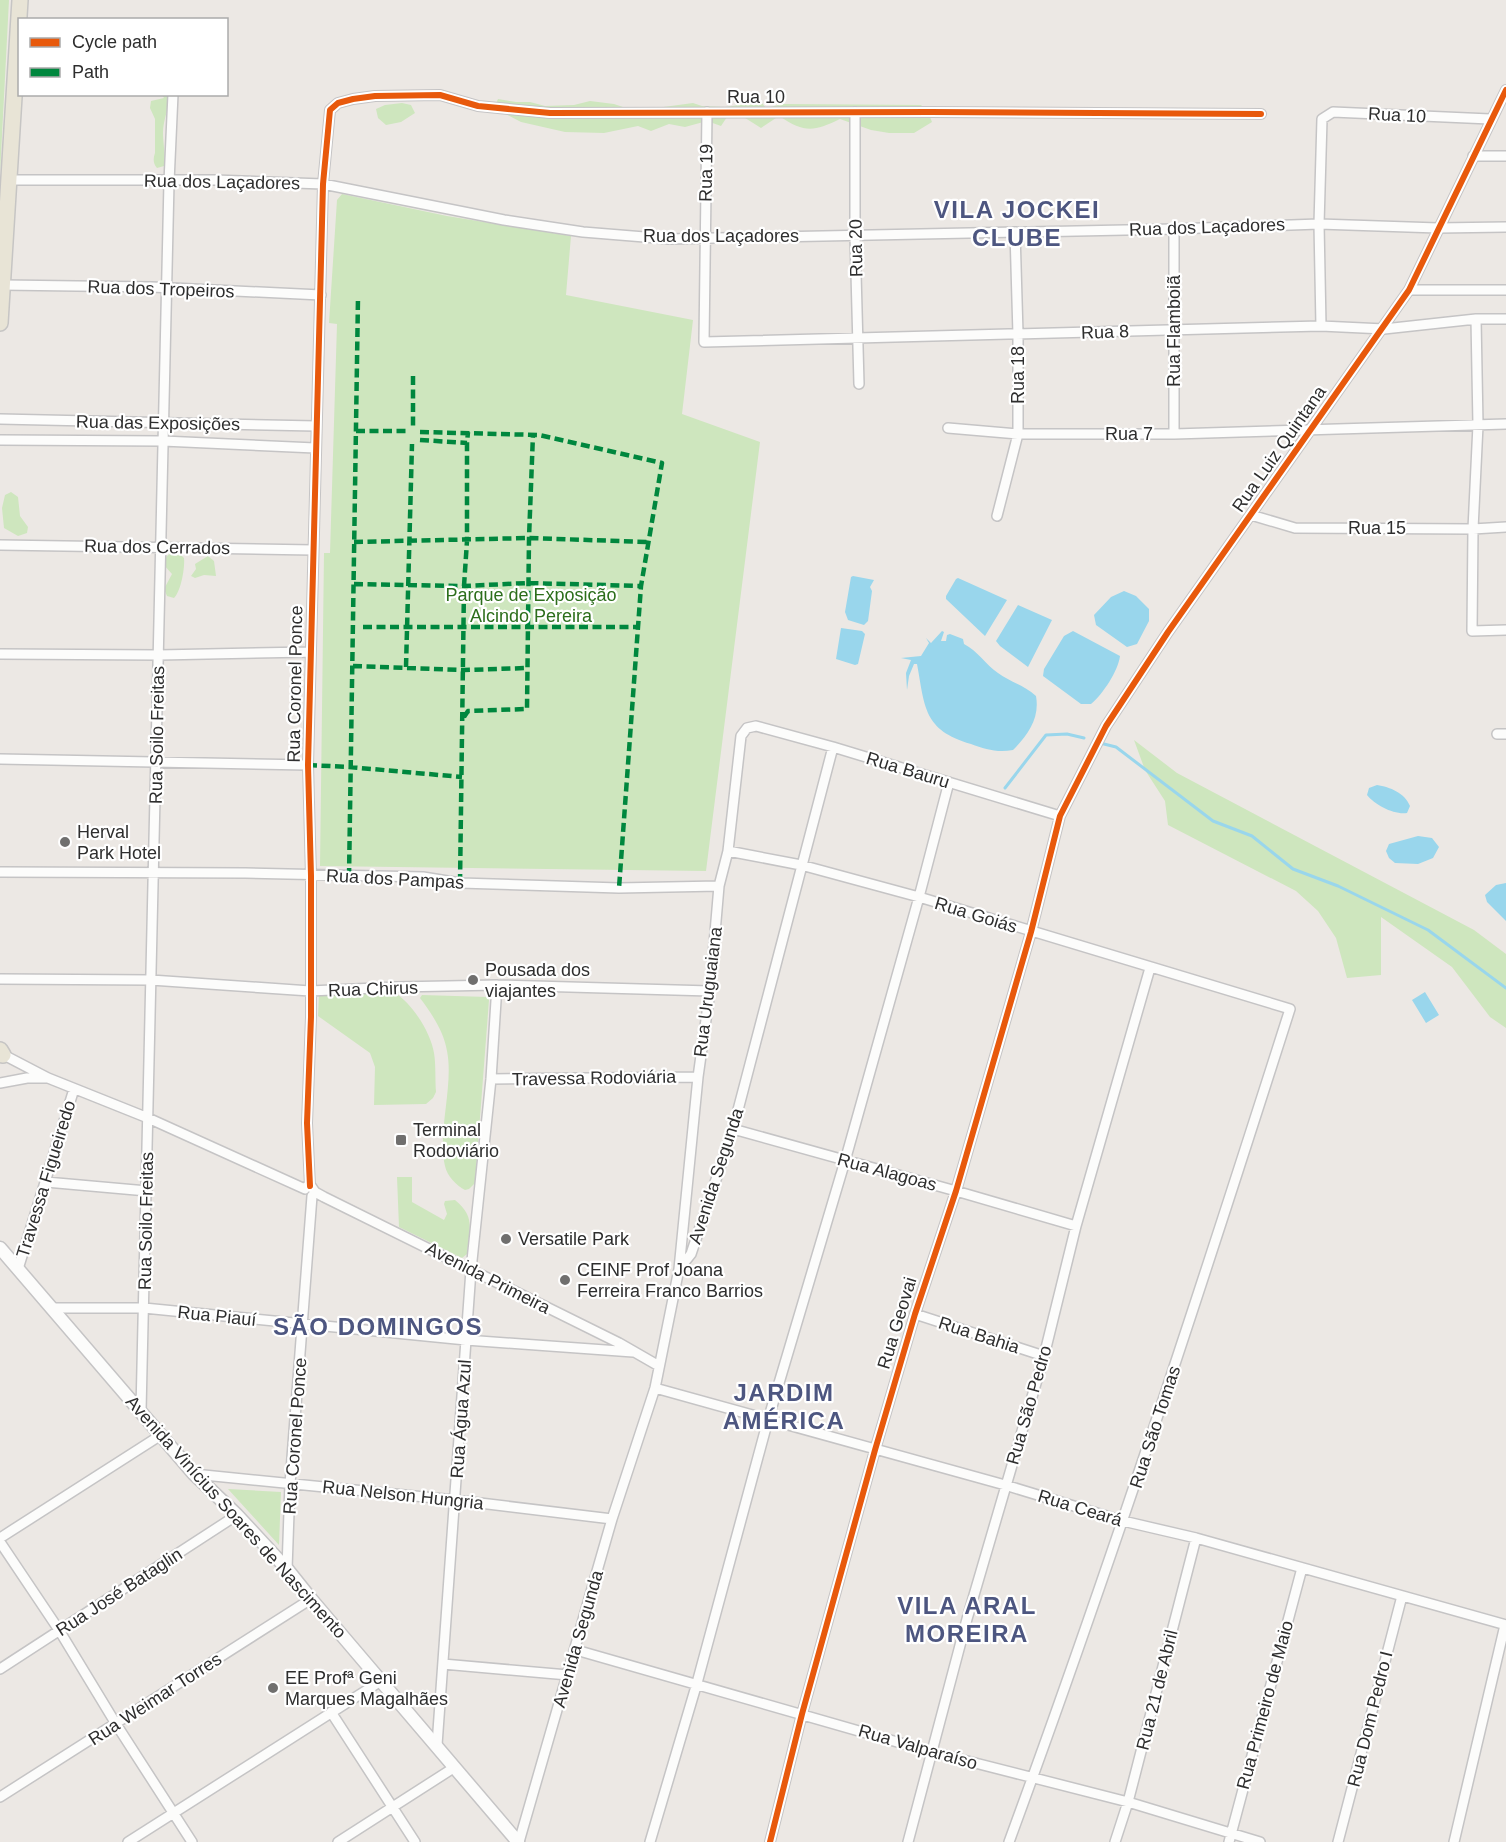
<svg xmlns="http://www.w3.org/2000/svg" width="1506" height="1842" viewBox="0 0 1506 1842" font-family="Arial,sans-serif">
	<rect width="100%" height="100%" fill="#ece8e4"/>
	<!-- green -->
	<path fill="#cee6be" d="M0,0H9L0,174Z
		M162,95H170C169,108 163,120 163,133C163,143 166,158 164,166L157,168C153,164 153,158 155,153V119L150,108L151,101L164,98Z
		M498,99L516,102H530L545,106L574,105L590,101L614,104L623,107L656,108L693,103L702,106L725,107L761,102L766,108L783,104L921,105L928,112L932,122L914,133H889L871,130L840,119C813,132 805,133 779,116L761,128L742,116L727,117L721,126L707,121L685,127L669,124L651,131L638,126L604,133L565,132L521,122L494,108Z
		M402,103L411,105L415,113L401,122L386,125L378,118L376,109L385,105Z
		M342,194L447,216L571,236L566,295L693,320L682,414L760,442L706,871L320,866L324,553H330L337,324L329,323L337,200Z
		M11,492L18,497L20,516L28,527L27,533L18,536L4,528L2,508L5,495Z
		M171,553H179L184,558C185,568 181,591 174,598L167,596L164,589L172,574L163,564V559Z
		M208,556L214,561L216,576L204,575L195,578L191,576L196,569L195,564Z
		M1134,740L1177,773L1474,930L1506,954V1028L1490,1017L1452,967L1381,917V975L1347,978L1336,938L1318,911L1296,891L1168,825L1165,801L1145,770Z
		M395,993C412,1003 431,1033 434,1053C436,1065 435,1079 436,1092L433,1098L426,1104L374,1105L375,1067L370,1053L318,1016L319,994Z
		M422,995L488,997L489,1000L475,1183L469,1189L465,1190C457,1186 447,1176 445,1166C437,1133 454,1085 447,1051C444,1032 432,1014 420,998Z
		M397,1177H412V1202L444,1220L447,1214L444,1204L445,1201L455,1200C476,1217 469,1229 467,1254L462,1258L399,1227Z
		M228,1489L281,1492L279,1545Z"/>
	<!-- water -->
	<path fill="#99d6ec" d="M853,576L874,580L870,587L872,591L868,621L864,625L848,620L845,612L851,577Z
		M958,578L1007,600L985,636L946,599V596L956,579Z
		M1124,591L1136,596L1149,609V621L1137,644L1127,647L1096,625L1094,615L1111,597Z
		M1018,605L1052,620L1028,667L1000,646L996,641Z
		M841,628L862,631L865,634L858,664L855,665L836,659Z
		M942,631L944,632L941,641H946L947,635L950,634L963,639L964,644C978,651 985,664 998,673C1010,682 1024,685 1036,696C1040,718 1028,735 1013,750C997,753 985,749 971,744C923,730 925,707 917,664H914L909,676L907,690L906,673L911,660L901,658L921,656L929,643L926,638L931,643Z
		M1073,631L1120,656C1118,671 1103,694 1091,704H1081L1043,676L1044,669L1064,636Z
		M1377,785C1390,787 1405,793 1410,806L1407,813C1394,815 1375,805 1367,795L1369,788Z
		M1418,836L1432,838L1439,847L1433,858L1418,864L1395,863L1389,858L1386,851L1389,844Z
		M1506,883V921L1487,902L1485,895L1496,885Z
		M1425,992L1439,1015L1426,1023L1412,1000Z"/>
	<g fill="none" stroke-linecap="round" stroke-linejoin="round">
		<!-- stream -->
		<path stroke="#99d6ec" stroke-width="3" d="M1100,743L1116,747L1213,821L1252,836L1293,869L1338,886L1428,930L1506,988
			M1005,788L1046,735L1067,734L1084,738"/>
		<!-- minor casing -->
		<g stroke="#c5c4c5" stroke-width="12">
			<path id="minor" d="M707,112L704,342L1321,326L1384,329L1476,319H1506
				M855,112V236L859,384
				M1473,156H1506
				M9,180H214L323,184L504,220L583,232L669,239L1174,229L1319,224L1438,228L1506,227
				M1174,229V434
				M2,285L152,287L321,295
				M1409,290H1506
				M1476,319L1478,425L1473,529L1472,631L1506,630
				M1321,326L1319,224L1322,119L1333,112L1490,119
				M0,419L316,426
				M948,428L1018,434H1174L1506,424
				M0,440L163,441L315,448
				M1251,515L1295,528L1473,529L1506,527
				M997,516L1018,434V334L1015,232
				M0,545L313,550
				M0,654L159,655L310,652
				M1497,734H1506
				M0,759L308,765
				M728,851L801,865L919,897L1290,1009C1201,1288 1110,1567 1009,1842
				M0,872L245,873L423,877L460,883L619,888L719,886
				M0,979L151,980L310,991L397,987L497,985L710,991
				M0,1053L48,1078L148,1118L305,1189
				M491,1079L698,1077
				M0,1083L27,1078H46
				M733,1129L956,1191L1076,1226
				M46,1182L147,1191
				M310,1186L307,1123L311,1017V876L308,765L323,184L330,110L338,103L353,99L375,96L440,95L478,106L550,113L930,112L1261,114
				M306,1187L311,1186L315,1192L324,1197L619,1343L659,1366
				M18,1269L74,1089
				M679,1269L691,1254L733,1129L833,747
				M52,1308H144L466,1340L633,1352
				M915,1314L1044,1356
				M655,1388L1005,1485L1123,1521L1196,1538L1506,1625
				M141,1411L169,182L173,94
				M194,1474L455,1500L612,1519
				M0,1538L161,1435
				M0,1542L59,1630L116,1724L192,1842
				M287,1569L290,1484L312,1196
				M576,1650L932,1752L1128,1802L1260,1842
				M443,1664L568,1675
				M0,1669L237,1515
				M331,1712L415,1842
				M437,1745L471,1270L491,1079L497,985
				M0,1797L311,1599
				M128,1842L381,1681
				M338,1842L455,1767
				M519,1842L612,1519L655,1388L679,1269L698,1077L710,991L719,886L728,851L741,736L747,728L756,726L833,747L1060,816
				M650,1842L697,1683L768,1420L845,1161L919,897L949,782
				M770,1842L802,1714L875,1450L915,1314L956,1191L1031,932L1060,816L1106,726L1168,632L1409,290L1506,90
				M908,1842L967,1619L1044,1356L1076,1226L1150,968
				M1115,1842L1128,1802L1196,1538
				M1229,1842L1302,1568
				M1338,1842L1402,1596
				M1454,1842L1505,1625"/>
		</g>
		<!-- tertiary casing -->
		<g stroke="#c5c4c5" stroke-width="15">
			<path id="tertiary" d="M0,1248L194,1474L237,1515L287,1569L311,1599L518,1842"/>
		</g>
		<!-- primary casing -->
		<g stroke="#c6c5c4" stroke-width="18">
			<path id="primary" d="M0,323L20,0
				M0,1050L3,1055"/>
		</g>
		<!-- minor -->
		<use href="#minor" stroke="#fcfcfb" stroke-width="9"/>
		<!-- tertiary -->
		<use href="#tertiary" stroke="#fcfcfb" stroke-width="12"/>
		<!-- primary -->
		<use href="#primary" stroke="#e8e4d6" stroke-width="15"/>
		<!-- quiet -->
		<path stroke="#00873e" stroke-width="4.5" stroke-dasharray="9 4.5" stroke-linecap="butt" d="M413,376V428
			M356,431H406
			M420,432L539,435L662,463L641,586L619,888
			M420,440L467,443
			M354,542L529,538L648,542
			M354,584L464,586L528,583L641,586
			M363,627H639
			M353,666L464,670L527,668
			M406,667L412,444
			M464,717L468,711L527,709L529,538L533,434
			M308,765L349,767L462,777
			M349,877L358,297
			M460,883L464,586L467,541V443L468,432"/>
		<!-- cycleway casing -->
		<g stroke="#fff" stroke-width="10">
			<path id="cycleway" d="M310,1186L307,1123L311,1017V876L308,765L323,184L330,110L338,103L353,99L375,96L440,95L478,106L550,113L930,112L1261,114
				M770,1842L802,1714L875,1450L915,1314L956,1191L1031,932L1060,816L1106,726L1168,632L1409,290L1506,90"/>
		</g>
		<!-- cycleway -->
		<use href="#cycleway" stroke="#e8590c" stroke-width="6"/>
	</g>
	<!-- markers -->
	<g fill="#706f6e" stroke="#fff" stroke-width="2">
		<circle cx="65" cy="842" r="6"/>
		<circle cx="473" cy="980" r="6"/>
		<rect x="395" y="1134" width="12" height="12" rx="3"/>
		<circle cx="506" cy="1239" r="6"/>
		<circle cx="565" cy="1280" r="6"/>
		<circle cx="273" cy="1688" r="6"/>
	</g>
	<g text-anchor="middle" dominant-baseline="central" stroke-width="4.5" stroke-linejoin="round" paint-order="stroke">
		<!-- street labels -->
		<g font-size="18" fill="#2e2e2e" stroke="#fff">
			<text x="756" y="97">Rua 10</text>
			<text transform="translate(1397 115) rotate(3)">Rua 10</text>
			<text transform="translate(706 173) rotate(-89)">Rua 19</text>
			<text transform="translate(222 182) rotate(1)">Rua dos Laçadores</text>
			<text transform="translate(1207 227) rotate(-2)">Rua dos Laçadores</text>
			<text x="721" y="236">Rua dos Laçadores</text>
			<text transform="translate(856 248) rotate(-91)">Rua 20</text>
			<text transform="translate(161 289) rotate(2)">Rua dos Tropeiros</text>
			<text transform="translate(1174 331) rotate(-90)">Rua Flamboiã</text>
			<text transform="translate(1105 332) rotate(-2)">Rua 8</text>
			<text transform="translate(1018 375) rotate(-90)">Rua 18</text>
			<text transform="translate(158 423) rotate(1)">Rua das Exposições</text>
			<text x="1129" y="434">Rua 7</text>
			<text transform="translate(1279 449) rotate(-55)">Rua Luiz Quintana</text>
			<text x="1377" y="528">Rua 15</text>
			<text transform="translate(157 547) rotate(1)">Rua dos Cerrados</text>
			<text transform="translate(295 684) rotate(-89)">Rua Coronel Ponce</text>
			<text transform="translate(157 735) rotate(-89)">Rua Soilo Freitas</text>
			<text transform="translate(908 770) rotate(17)">Rua Bauru</text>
			<text transform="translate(395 879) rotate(3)">Rua dos Pampas</text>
			<text transform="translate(976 915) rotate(17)">Rua Goiás</text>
			<text transform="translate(373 989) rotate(-2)">Rua Chirus</text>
			<text transform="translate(708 992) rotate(-83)">Rua Uruguaiana</text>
			<text transform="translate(594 1078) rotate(-1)">Travessa Rodoviária</text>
			<text transform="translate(887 1172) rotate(15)">Rua Alagoas</text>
			<text transform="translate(716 1176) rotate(-72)">Avenida Segunda</text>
			<text transform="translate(46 1179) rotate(-73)">Travessa Figueiredo</text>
			<text transform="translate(146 1221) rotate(-89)">Rua Soilo Freitas</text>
			<text transform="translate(488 1278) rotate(27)">Avenida Primeira</text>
			<text transform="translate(217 1316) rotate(6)">Rua Piauí</text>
			<text transform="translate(897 1323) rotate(-73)">Rua Geovai</text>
			<text transform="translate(979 1335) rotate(18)">Rua Bahia</text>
			<text transform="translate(1029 1405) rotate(-74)">Rua São Pedro</text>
			<text transform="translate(461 1419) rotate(-86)">Rua Água Azul</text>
			<text transform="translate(1155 1427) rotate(-72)">Rua São Tomas</text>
			<text transform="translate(295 1436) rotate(-86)">Rua Coronel Ponce</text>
			<text transform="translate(403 1495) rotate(6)">Rua Nelson Hungria</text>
			<text transform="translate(1080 1508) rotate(17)">Rua Ceará</text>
			<text transform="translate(236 1517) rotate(48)">Avenida Vinícius Soares de Nascimento</text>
			<text transform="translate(119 1592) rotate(-33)">Rua José Bataglin</text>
			<text transform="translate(578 1639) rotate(-74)">Avenida Segunda</text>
			<text transform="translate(1157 1690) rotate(-76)">Rua 21 de Abril</text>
			<text transform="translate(155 1699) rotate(-33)">Rua Weimar Torres</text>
			<text transform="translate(1265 1705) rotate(-75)">Rua Primeiro de Maio</text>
			<text transform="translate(1370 1719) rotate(-76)">Rua Dom Pedro I</text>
			<text transform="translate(918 1747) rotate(16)">Rua Valparaíso</text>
		</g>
		<!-- park labels -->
		<g font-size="18" fill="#2c6e1b" stroke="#fff">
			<text x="531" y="595">Parque de Exposição<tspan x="531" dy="21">Alcindo Pereira</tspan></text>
		</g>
		<!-- poi labels -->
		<g font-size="18" fill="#2e2e2e" stroke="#fff" text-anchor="start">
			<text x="77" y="832">Herval<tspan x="77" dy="21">Park Hotel</tspan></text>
			<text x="485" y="970">Pousada dos<tspan x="485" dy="21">viajantes</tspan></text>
			<text x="413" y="1130">Terminal<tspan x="413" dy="21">Rodoviário</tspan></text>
			<text x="518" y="1239">Versatile Park</text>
			<text x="577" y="1270">CEINF Prof Joana<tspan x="577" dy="21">Ferreira Franco Barrios</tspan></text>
			<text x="285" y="1678">EE Profª Geni<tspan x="285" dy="21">Marques Magalhães</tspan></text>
		</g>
		<!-- district labels -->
		<g font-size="24" font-weight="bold" letter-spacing="1.5" fill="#4d5680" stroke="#fff">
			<text x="1017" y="209">VILA JOCKEI<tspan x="1017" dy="28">CLUBE</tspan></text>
			<text x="378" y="1326">SÃO DOMINGOS</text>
			<text x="784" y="1392">JARDIM<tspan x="784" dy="28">AMÉRICA</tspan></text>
			<text x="967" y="1605">VILA ARAL<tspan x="967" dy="28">MOREIRA</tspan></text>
		</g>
	</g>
	<!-- legend -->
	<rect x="18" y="18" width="210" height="78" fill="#ffffff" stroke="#ababab" stroke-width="1.5"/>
	<rect x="30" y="38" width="30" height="9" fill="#e8590c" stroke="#ababab" stroke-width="1.5"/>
	<text x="72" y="48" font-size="18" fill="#2e2e2e">Cycle path</text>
	<rect x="30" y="68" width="30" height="9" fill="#00873e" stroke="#ababab" stroke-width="1.5"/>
	<text x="72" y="78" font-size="18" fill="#2e2e2e">Path</text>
</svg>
